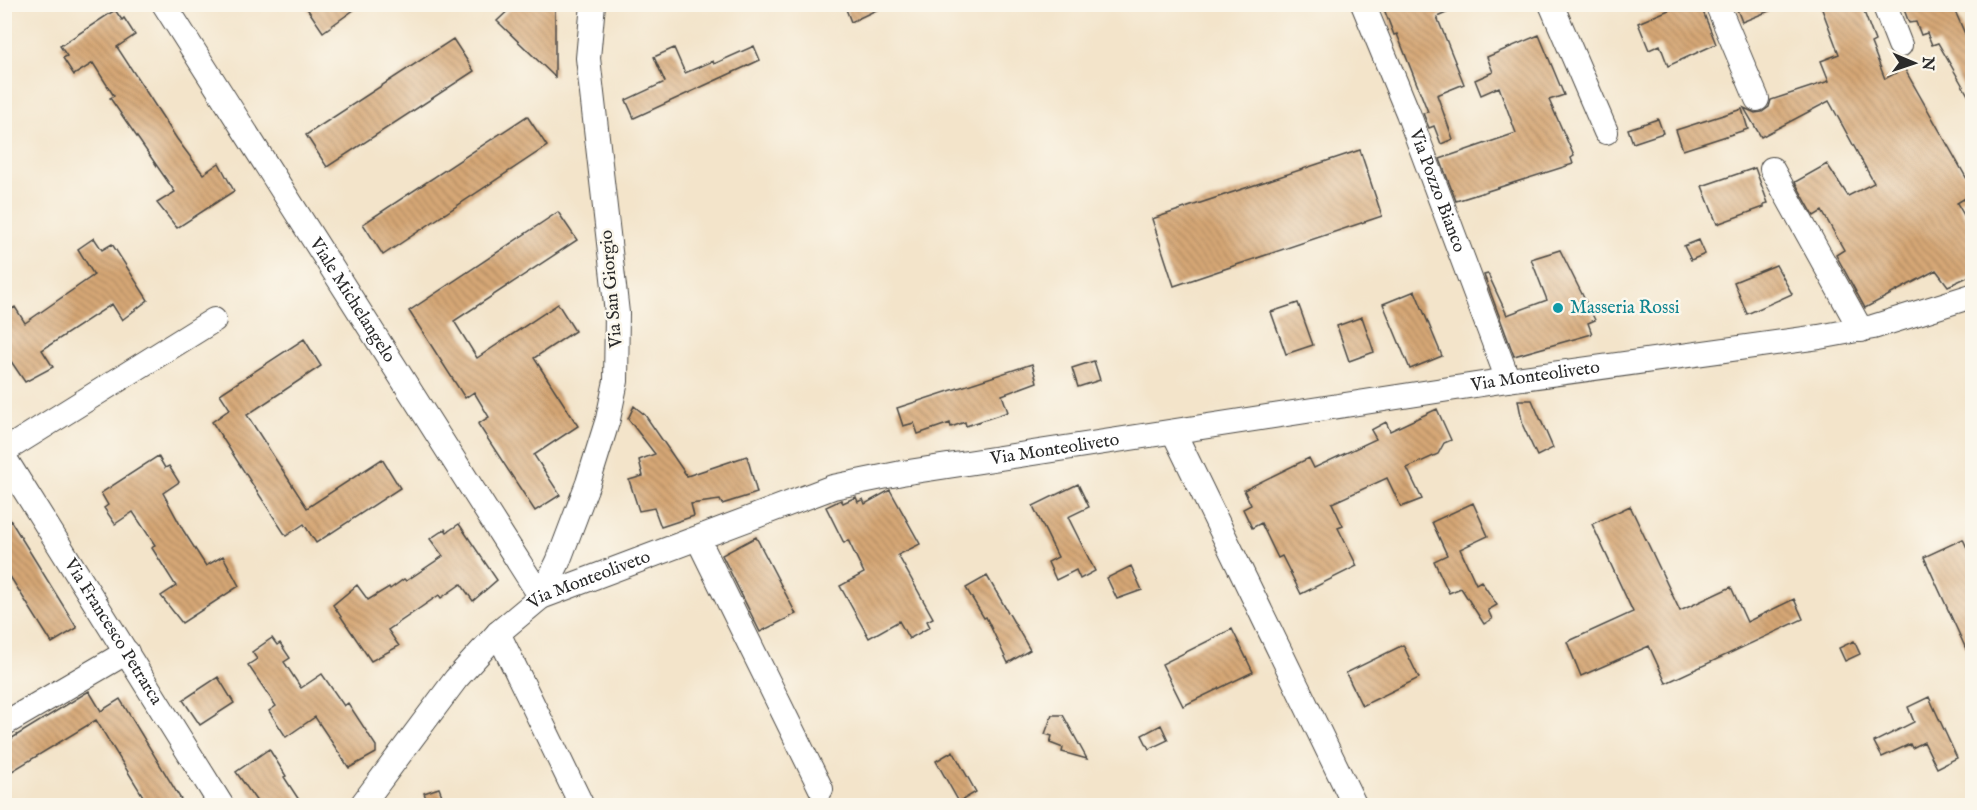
<svg xmlns="http://www.w3.org/2000/svg" width="1977" height="810" viewBox="0 0 1977 810" font-family="'IM FELL English',serif">
	<defs>
		<pattern id="building-back-hatch" width="6" height="6" patternUnits="userSpaceOnUse" patternTransform="scale(1.5)"><rect width="6" height="6" fill="#d6a776"/><path d="M-1 5l2 2M0 0l6 6M5-1l2 2" fill="none" stroke="#ae8861"/></pattern>
	</defs>
	<rect width="100%" height="100%" fill="#fbf7ec"/>
	<filter id="ink" filterUnits="userSpaceOnUse"><feTurbulence type="fractalNoise" baseFrequency=".0167" numOctaves="2"/><feDisplacementMap in="SourceGraphic" scale="12" xChannelSelector="R" yChannelSelector="G"/><feConvolveMatrix kernelMatrix="1 2 1 2 8 2 1 2 1" color-interpolation-filters="sRGB"/></filter>
	<filter id="wash" filterUnits="userSpaceOnUse"><feTurbulence type="fractalNoise" baseFrequency=".008" numOctaves="4" result="noise"/><feDisplacementMap in="SourceGraphic" scale="24" xChannelSelector="R" yChannelSelector="G"/><feGaussianBlur stdDeviation="1.35" result="paint"/><feColorMatrix in="noise" values="0 0 0 0 0 0 0 0 0 0 0 0 0 0 0 0 0 1.4 0 .05"/><feComposite in="paint" operator="in"/></filter>
	<g filter="url(#wash)">
		<rect width="100%" height="100%" fill="#f3e4ca"/>
		<g id="blocks">
			<!-- building -->
			<path fill="url(#building-back-hatch)" d="M304,4H362L323,32Z
				M515,4H555V77L497,21Z
				M844,4H889L851,22Z
				M1382,4H1467L1437,17L1464,84L1437,95L1453,139L1441,144L1434,126L1429,128L1423,113L1428,112L1397,34L1394,35Z
				M1683,4H1700L1716,44L1668,66L1660,45L1649,50L1638,23Z
				M1735,4H1784V5L1742,22Z
				M1820,4H1861L1875,41L1871,43L1885,79L1904,68L1972,188V194L1957,203L1972,229V275L1948,286L1936,270L1865,308L1836,255L1844,250L1822,211L1814,216L1795,182L1827,164L1848,196L1874,183L1829,101L1761,137L1744,108L1755,113L1762,112L1769,107L1771,100L1829,81L1821,61L1839,54Z
				M1902,4H1952L1965,34L1972,44V102L1938,43L1932,45L1927,33L1921,35L1916,22L1909,23Z
				M115,10L122,20L124,18L135,35L117,47L177,139L203,174L219,163L234,191L177,228L157,203L175,192L110,98L114,96L93,63L74,75L63,58L67,56L60,46Z
				M1539,35L1564,95L1549,100L1574,156L1571,158L1573,164L1456,201L1440,159L1516,133L1499,87L1481,95L1475,80L1493,72L1487,57Z
				M453,39L474,71L327,167L306,135Z
				M754,46L760,60L634,118L626,100L665,82L654,57L674,48L685,73L713,61L714,64Z
				M1742,109L1748,129L1683,150L1676,130Z
				M527,116L547,146L383,255L363,224Z
				M1658,119L1663,133L1633,143L1628,129Z
				M1360,150L1382,216L1174,286L1152,219Z
				M1755,168L1768,203L1764,204V207L1717,224L1702,186Z
				M558,212L577,240L454,321L477,358L558,304L575,331L534,358L578,426L534,455L560,495L535,511L478,424L489,417L474,392L465,398L409,311Z
				M94,238L102,250L112,244L148,300L122,320L112,304L42,350L53,367L25,382L4,351V314L15,307L25,323L94,275L78,249Z
				M1699,240L1705,254L1691,260L1684,246Z
				M1560,250L1595,320L1588,323L1592,334L1514,356L1484,275L1488,274L1507,315L1547,300L1531,259Z
				M1776,265L1792,294L1747,314L1734,282Z
				M1415,291L1442,356L1410,369L1383,304Z
				M1298,303L1313,345L1286,354L1271,312Z
				M1362,317L1374,352L1349,361L1337,326Z
				M304,339L321,366L247,415L307,508L382,459L400,488L316,543L304,524L286,536L212,422L230,409L220,394Z
				M1094,361L1100,380L1078,387L1072,368Z
				M1032,364L1037,382L1002,395L1008,412L966,426L965,422L951,427L950,423L918,434L914,423L903,426L897,408Z
				M1518,400H1532L1553,448L1537,456L1523,426Z
				M634,406L645,415L687,476L747,456L757,493L722,504L720,500L691,504L694,516L661,527L654,508L639,511L629,480L643,476L639,460L655,454L628,419Z
				M1437,409L1451,440L1444,443L1438,454L1407,468L1422,499L1401,507L1387,478L1332,503L1343,526L1338,528L1357,566L1301,594L1282,556L1278,558L1261,523L1252,528L1243,509L1251,505L1244,490L1309,458L1314,468L1376,439L1371,430L1386,422L1390,431Z
				M158,456L165,468L169,466L179,482L163,493L183,530L206,566L223,556L239,586L182,623L161,596L176,586L152,548L155,545L133,512L115,524L104,508L108,505L101,493Z
				M1078,484L1089,507L1068,517L1095,571L1080,579L1076,570L1056,580L1048,562L1058,557L1033,506Z
				M890,490L920,544L898,555L933,618L927,621L930,627L909,639L899,621L869,638L840,586L864,573L848,540L844,543L826,507L841,500L843,503L856,497L858,502L863,499L865,504Z
				M1473,503L1488,536L1460,549L1476,584L1481,581L1497,605L1488,610L1492,619L1484,624L1461,588L1449,593L1434,561L1447,555L1432,522Z
				M1630,506L1680,611L1731,587L1747,622L1794,599L1803,619L1666,683L1649,646L1581,676L1567,642L1633,612L1592,524Z
				M4,510L77,628L52,643L4,567Z
				M459,524L497,580L473,601L461,584L441,598L439,595L388,630L399,646L371,661L333,605L357,585L368,600L389,587L390,589L404,579L406,581L443,556L430,539L445,529L447,532Z
				M756,537L796,614L760,632L722,555Z
				M1963,539L1972,559V662L1924,557Z
				M1131,566L1142,590L1117,599L1107,578Z
				M987,576L1030,650L1008,663L986,617L984,618L966,588Z
				M1232,629L1253,672L1183,706L1162,664Z
				M272,638L277,645L280,643L290,658L284,662L301,688L322,674L344,706L348,703L376,746V753L349,768L315,717L286,737L269,711L276,706L248,665L257,659L252,652Z
				M1854,641L1860,654L1845,661L1839,648Z
				M1403,645L1419,678L1362,706L1346,673Z
				M218,677L234,703L200,725L183,700Z
				M89,691L101,711L120,699L185,806H149L96,720L4,776V743Z
				M1929,697L1957,758L1937,768L1924,742L1912,748L1910,744L1882,757L1874,742L1914,722L1908,707Z
				M1052,715H1063L1087,759L1062,752L1063,748L1050,743L1052,736L1045,734Z
				M1161,725L1168,740L1149,749L1142,735Z
				M269,749L286,776L284,777L303,806H260L236,772Z
				M953,751L976,792L959,802L936,761Z
				M439,788L446,806H429L424,793Z"/>
		</g>
	</g>
	<g filter="url(#ink)">
		<use href="#blocks" fill-opacity="0" stroke="#494743" stroke-width="1.5"/>
		<g fill="none" stroke-linecap="round" stroke-linejoin="round">
			<!-- minor casing -->
			<g stroke="#494743" stroke-width="26">
				<g id="minor">
					<path id="s1" d="M164,4L541,597"/>
					<path id="s2" d="M1363,4L1408,113L1508,380"/>
					<path d="M1551,4L1606,132"/>
					<path d="M1717,4L1757,99"/>
					<path d="M1884,4L1900,45"/>
					<path d="M1772,169L1861,330"/>
					<path d="M1174,433L1355,806"/>
					<path d="M4,451L214,320"/>
					<path id="s3" d="M4,457L222,806"/>
					<path d="M698,539L821,789"/>
					<path d="M541,597L558,562L588,483L608,419L616,381L617,313L588,58L593,4"/>
					<path d="M498,633L582,806"/>
					<path d="M4,724L127,652"/>
					<path id="s4" d="M361,806L456,679L498,633L541,597L833,487L902,473L1508,380L1819,337L1873,327L1972,296"/>
				</g>
			</g>
			<!-- minor -->
			<use href="#minor" stroke="#fff" stroke-width="24"/>
		</g>
	</g>
	<!-- markers -->
	<circle fill="#0f9aa8" stroke="#fbf7ec" stroke-width="2" cx="1558" cy="308" r="6"/>
	<g text-anchor="middle" dominant-baseline="central" stroke-width="5" stroke-linejoin="round" paint-order="stroke">
		<!-- street labels -->
		<g font-size="18" fill="#2b2b2b" stroke="#fbf7ec">
			<text stroke="none"><textPath href="#s2" startOffset="201">Via Pozzo Bianco</textPath></text>
			<text transform="translate(612 289) rotate(-95)">Via San Giorgio</text>
			<text stroke="none"><textPath href="#s1" startOffset="351">Viale Michelangelo</textPath></text>
			<text stroke="none"><textPath href="#s4" startOffset="1300">Via Monteoliveto</textPath></text>
			<text stroke="none"><textPath href="#s4" startOffset="814">Via Monteoliveto</textPath></text>
			<text stroke="none"><textPath href="#s4" startOffset="328">Via Monteoliveto</textPath></text>
			<text stroke="none"><textPath href="#s3" startOffset="206">Via Francesco Petrarca</textPath></text>
		</g>
		<!-- culture labels -->
		<g font-size="18" fill="#0d838f" stroke="#fbf7ec" text-anchor="start">
			<text x="1570" y="308">Masseria Rossi</text>
		</g>
	</g>
	<!-- margin -->
	<rect width="1977" height="810" fill="none" stroke="#fbf7ec" stroke-width="24"/>
	<!-- north arrow -->
	<g transform="translate(1914 63) rotate(92)" stroke="#fbf7ec" stroke-width="4.5" paint-order="stroke">
	<path d="M0-4.5L10 22L0 15L-10 22Z" fill="#2b2b2b"/>
	<text y="-9" font-size="16" font-weight="bold" text-anchor="middle" fill="#2b2b2b">N</text>
	</g>
</svg>
